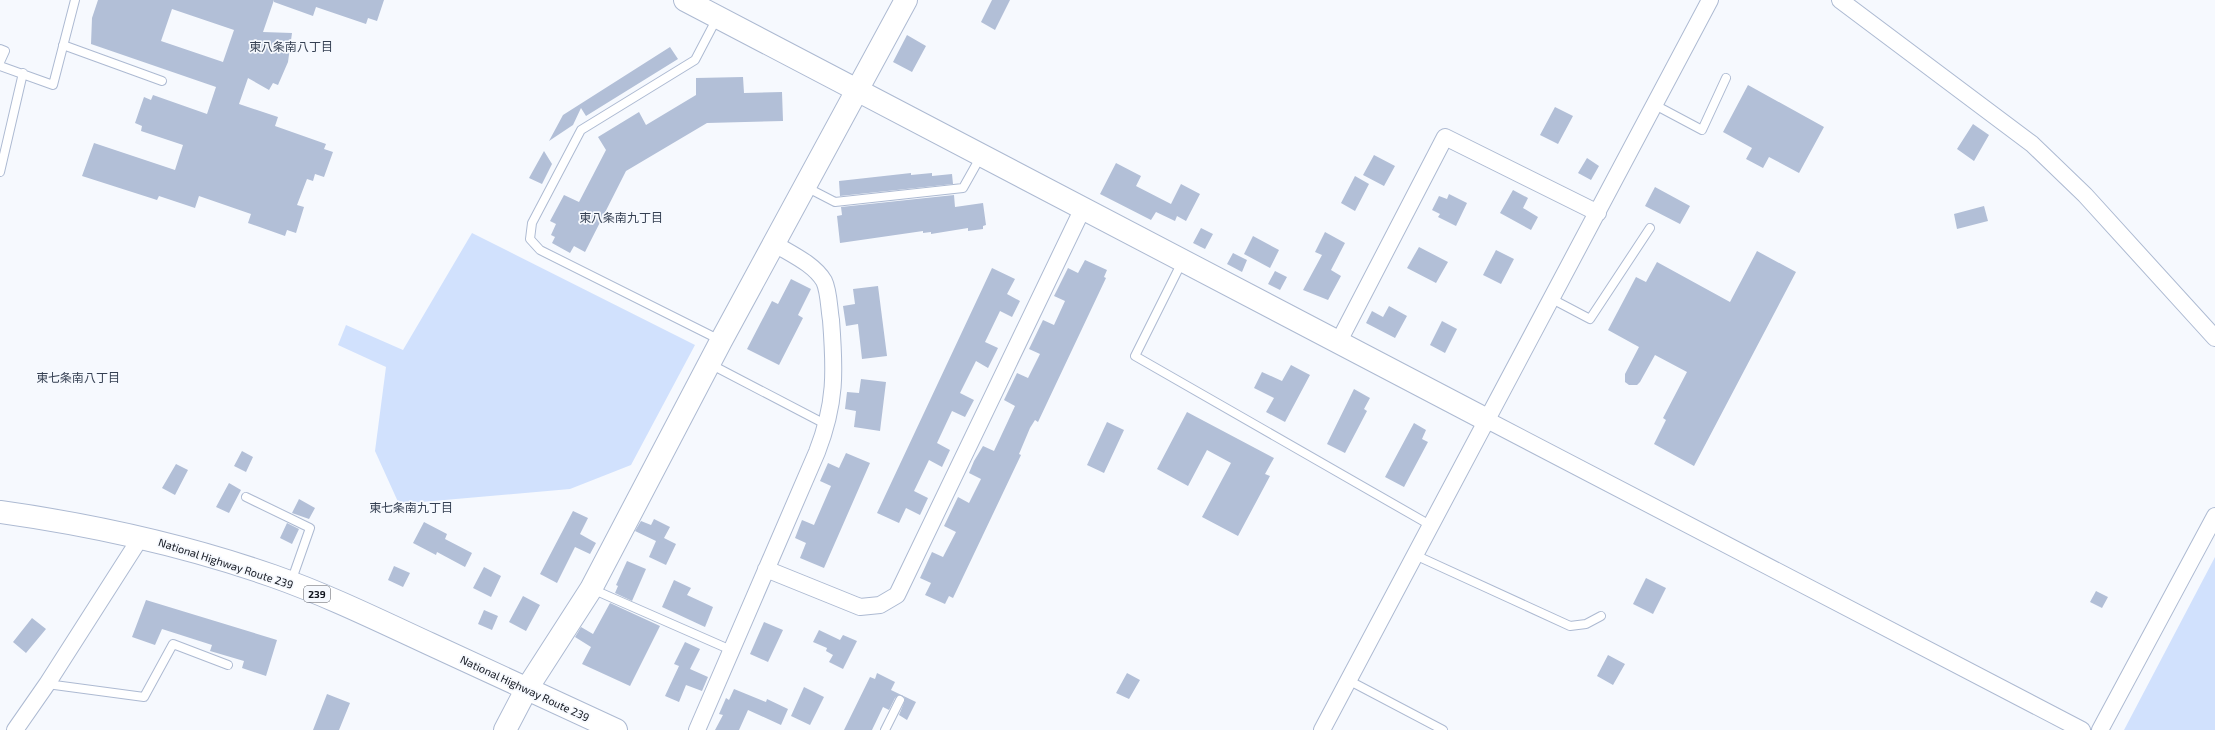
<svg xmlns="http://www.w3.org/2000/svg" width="2215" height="730" viewBox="0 0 2215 730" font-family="'Exo 2','Noto Sans JP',sans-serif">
	<rect width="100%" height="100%" fill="#f6f9fe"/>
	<!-- green -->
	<path fill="#d1e1fd" d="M472,233L695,345L631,465L570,489L399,504L375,451L386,367L338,345L346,325L403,350Z
		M2215,557V730H2124Z"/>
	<!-- building -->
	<path fill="#b2bfd7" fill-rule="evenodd" d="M98,0H274L263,32L292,33L288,62L278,85L273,83L269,90L248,78L239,104L278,117L275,126L326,144L324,149L333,152L324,177L315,174L313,181L307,179L297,205L304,207L296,233L287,230L285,236L248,223L251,214L199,196L195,208L159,196L157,200L82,176L94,143L175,170L183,145L141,131L142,126L135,123L144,97L151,100L153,95L207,114L216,87L91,44L92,18ZM172,9L234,30L223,62L161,41Z
		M274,0H384L377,21L368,18L366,24L316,7L313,16L274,2Z
		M992,0H1010L995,30L981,22Z
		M907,35L926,46L912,72L893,62Z
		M670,47L678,59L586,116L581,108L573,125L549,141L563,115Z
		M743,77L744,93L782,92L783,121L707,123L626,171L585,252L574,246L570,253L552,243L555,237L551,235L556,224L550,221L564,195L579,202L606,150L598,137L639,112L646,125L696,95V78Z
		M1748,85L1824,127L1799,173L1769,157L1763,168L1746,159L1752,148L1723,132Z
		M1555,107L1573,116L1558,144L1540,135Z
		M1973,124L1989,135L1974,161L1957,149Z
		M544,151L552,164L542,184L529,178Z
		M1374,155L1395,166L1384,186L1363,175Z
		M1587,158L1599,166L1591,180L1578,173Z
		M1116,163L1141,176L1136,186L1171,204L1181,184L1200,194L1186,221L1177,216L1175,221L1156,212L1151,220L1100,194Z
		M911,173V175L932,173V176L952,174L953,184L840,196L839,181Z
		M1355,176L1369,184L1355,211L1341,203Z
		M1655,187L1690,206L1680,224L1645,206Z
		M1513,190L1528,198L1523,208L1538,217L1531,230L1500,213Z
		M1449,194L1467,203L1456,226L1438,217L1440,214L1432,210L1439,196L1447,199Z
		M954,195L955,207L983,203L986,225L983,226V229L968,231V228L931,234V232L923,233V231L840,243L837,216L842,215L841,207Z
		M1984,206L1988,221L1957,229L1954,214Z
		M1201,228L1213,234L1205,249L1193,243Z
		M1325,232L1345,243L1331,270L1341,276L1328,300L1303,290L1322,255L1315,252Z
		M1253,236L1279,250L1270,268L1244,254Z
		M1419,247L1448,262L1436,283L1407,268Z
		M1496,250L1514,259L1501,284L1483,275Z
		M1757,251L1796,272L1694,466L1654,444L1666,420L1663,418L1687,372L1655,355L1640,382L1637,385H1629L1625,382V374L1639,347L1608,330L1636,277L1646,282L1657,262L1730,302Z
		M1233,253L1247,260L1242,272L1227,264Z
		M1085,260L1107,270L1104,277L1106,278L1038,422L1035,420L1030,428L1019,454L1021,455L953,598L949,596L945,604L925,595L931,583L920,578L932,552L943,557L956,532L944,526L958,497L969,503L981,479L969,473L974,461L983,446L994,451L1015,406L1004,400L1017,373L1028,378L1040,354L1029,349L1043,320L1054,325L1065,301L1054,296L1068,268L1078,273Z
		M992,268L1015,279L1007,294L1020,301L1012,317L1000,311L985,342L998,348L988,368L976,361L960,393L974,400L965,417L952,411L937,443L950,450L942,467L929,460L914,491L928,498L920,515L906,508L899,523L877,513Z
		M1275,271L1287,277L1280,290L1268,284Z
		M791,279L811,289L798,315L803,318L779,365L747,349L772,301L778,304Z
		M878,286L887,356L862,359L858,324L846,326L843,306L855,304L853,289Z
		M1389,306L1407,316L1395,338L1366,323L1372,311L1383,317Z
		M1442,321L1457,329L1445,353L1430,345Z
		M1291,365L1310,375L1285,422L1266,412L1274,398L1254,388L1262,372L1282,381Z
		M861,379L886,382L880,431L854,427L856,411L845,409L847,392L859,393Z
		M1354,389L1370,398L1364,409L1367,411L1345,453L1327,444Z
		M1187,412L1274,458L1265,474L1270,476L1238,536L1202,517L1231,463L1207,450L1188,486L1157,469Z
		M1107,422L1124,430L1104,473L1087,465Z
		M1414,423L1426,430L1422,439L1428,442L1404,487L1385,477Z
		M242,451L253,457L246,472L234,466Z
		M846,453L870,463L824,568L800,558L806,543L795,538L802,520L814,525L831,486L820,481L828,463L839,468Z
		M176,464L188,470L175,495L162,488Z
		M229,483L241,490L229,513L216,507Z
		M299,499L315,508L309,519L292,513Z
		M573,511L588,518L580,534L596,543L590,554L575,547L557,583L540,574Z
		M654,519L670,527L664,538L676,544L666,565L649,557L656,541L635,531L641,521L651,525Z
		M424,522L447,534L445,539L472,553L465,567L437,552L436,555L413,543Z
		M287,523L299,529L292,544L280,538Z
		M627,561L646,569L632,601L615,593L618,586L616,585Z
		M394,566L410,573L403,587L388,580Z
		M484,567L501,576L491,597L473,588Z
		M1646,578L1666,588L1653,614L1633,604Z
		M674,580L691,588L687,595L713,607L705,627L662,607Z
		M2096,591L2108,597L2102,608L2090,602Z
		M523,596L540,605L526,631L509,622Z
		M146,600L277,640L266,676L242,668L244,661L210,651L212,645L162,629L155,645L132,637Z
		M610,603L660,626L630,686L582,664L591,647L575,637L581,627L593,634Z
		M484,610L498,616L492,630L478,624Z
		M32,618L46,629L26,653L13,642Z
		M764,622L783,630L768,662L750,654Z
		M819,630L840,640L843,635L857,641L843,669L829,662L833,655L826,651L827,648L813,642Z
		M685,642L700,649L690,669L708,677L702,691L686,685L679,702L665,696L679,666L674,664Z
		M1608,655L1625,664L1613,685L1597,676Z
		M877,673L895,682L891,690L916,702L907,720L899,715L905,700L904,697L899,695L895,698L889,710L883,707L872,730H844L870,677L875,679Z
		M1127,673L1140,680L1129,699L1116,693Z
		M804,687L824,697L810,725L791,716Z
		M734,689L766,702L767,699L788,709L781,725L748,710L739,730H715L723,715L719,714L726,698L729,700Z
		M327,694L350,703L339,730H313Z"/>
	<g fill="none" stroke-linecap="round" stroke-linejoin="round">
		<!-- lane casing -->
		<g stroke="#adbad2" stroke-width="10">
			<path id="lane" d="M717,18L695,60L581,130L532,223L530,239L540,250L720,340
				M63,45L162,81
				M0,49L5,51L0,62
				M0,66L53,85L75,0
				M1655,105L1702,130L1726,78
				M0,172L23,73
				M806,187L835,202L963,188L981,156
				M1182,262L1135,356L1430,525
				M1552,299L1590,319L1650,228
				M710,364L827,425
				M246,497L310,528L291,582
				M1415,555L1570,626L1586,624L1601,616
				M592,589L731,650
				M1348,680L1443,730
				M47,684L144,697L173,644L228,665
				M885,730L900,700"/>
		</g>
		<!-- street casing -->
		<g stroke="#adbad2" stroke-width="18">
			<path id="street" d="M1840,0L2032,144L2085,195L2215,338
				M1338,343L1445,137L1598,213
				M1487,420L2082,730
				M766,569L860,607L880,605L897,595L1083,208
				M15,730L47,684L141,537
				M697,730L817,452C836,403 835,372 831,320C829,309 829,291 824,281C814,264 791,254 775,244
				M1322,730L1710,0
				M2100,730L2215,516"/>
		</g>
		<!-- secondary casing -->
		<g stroke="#adbad2" stroke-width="24">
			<path id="secondary" d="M685,0L1487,420
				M505,730L526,690L591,589L721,341L906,0"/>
		</g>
		<!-- highway casing -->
		<g stroke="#adbad2" stroke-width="24">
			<path id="highway" d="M0,512C93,525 184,545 273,576C327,595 378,620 430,644C492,673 554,701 616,730"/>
		</g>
		<!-- lane -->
		<use href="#lane" stroke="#fff" stroke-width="8"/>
		<!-- street -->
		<use href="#street" stroke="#fff" stroke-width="16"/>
		<!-- secondary -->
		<use href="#secondary" stroke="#fff" stroke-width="22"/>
		<!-- highway -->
		<use href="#highway" stroke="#fff" stroke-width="22"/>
	</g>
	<g text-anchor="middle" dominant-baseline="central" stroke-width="3.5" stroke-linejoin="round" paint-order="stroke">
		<!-- shield labels -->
		<rect fill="#f6f9fe" stroke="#565961" stroke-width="1" x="304" y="586" width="26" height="16" rx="3"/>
		<g font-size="10" font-weight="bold" fill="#11151e">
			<text x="317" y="594">239</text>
		</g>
		<!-- street labels -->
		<g font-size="11" fill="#11151e" stroke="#f6f9fe">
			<text transform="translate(226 563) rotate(18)">National Highway Route 239</text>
			<text transform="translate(525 688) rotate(25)">National Highway Route 239</text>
		</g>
		<!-- neighbourhood labels -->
		<g font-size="12" fill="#343f52" stroke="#f6f9fe">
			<text x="291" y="46">東八条南八丁目</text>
			<text x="621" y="217">東八条南九丁目</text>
			<text x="78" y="377">東七条南八丁目</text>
			<text x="411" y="507">東七条南九丁目</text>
		</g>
	</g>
</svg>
